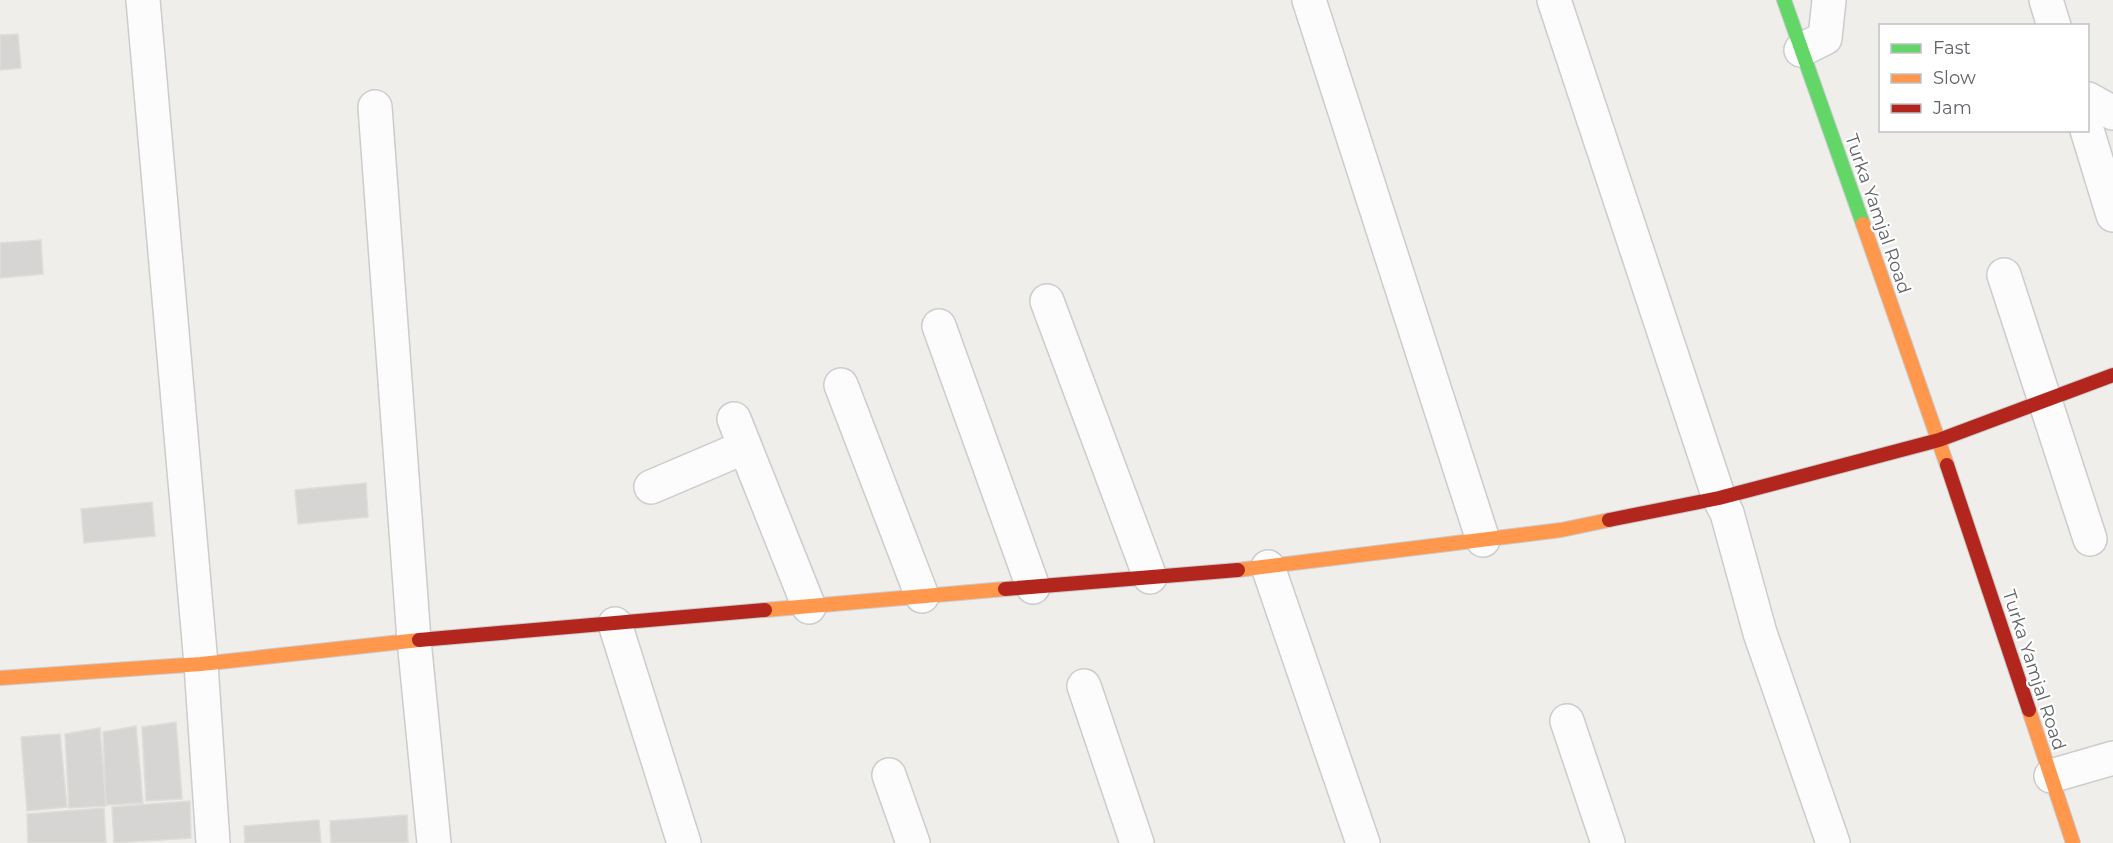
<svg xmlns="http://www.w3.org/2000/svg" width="2113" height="843" viewBox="0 0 2113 843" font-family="Montserrat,sans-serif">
	<rect width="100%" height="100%" fill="#efeeea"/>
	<!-- building -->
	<path fill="#d6d5d3" stroke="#deddd9" stroke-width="1.5" d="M18,34L21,68L0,70V35Z
		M41,240L43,274L0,278V243Z
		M366,483L368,517L298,524L295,490Z
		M152,502L155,536L84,543L81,509Z
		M176,722L182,799L146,801L142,727Z
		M136,726L143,803L106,805L103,732Z
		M100,728L106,806L69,808L65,734Z
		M60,734L67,807L27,811L21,737Z
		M190,801L191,838L114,843L112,807Z
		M104,808L106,843H28L27,814Z
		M407,815L408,843H331L330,821Z
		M319,820L321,843H245L244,826Z"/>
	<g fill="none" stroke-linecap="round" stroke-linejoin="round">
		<!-- street casing -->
		<g stroke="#cbcccc" stroke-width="36">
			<path id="street" d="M143,0L201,664L213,843
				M1309,0L1483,540
				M1554,0L1719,498L1727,513L1760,633L1833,843
				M2046,0L2054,26
				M1801,50L1825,38L1829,0
				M2088,99L2113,113
				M375,107L414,640L434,843
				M2087,130L2113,215
				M2004,275L2090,539
				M1047,301L1150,577
				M939,326L1033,587
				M841,385L922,596
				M734,419L809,607
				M651,487L745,447
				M1268,567L1363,843
				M615,624L684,843
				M1084,686L1137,843
				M1567,721L1608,843
				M889,775L913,843
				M2051,776L2113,758"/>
		</g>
		<!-- fast casing -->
		<g stroke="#cacacb" stroke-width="16">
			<path id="fast" d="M1784,0L1863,224"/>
		</g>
		<!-- slow casing -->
		<g stroke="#cacacb" stroke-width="16">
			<path id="slow" d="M1863,224L1947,465
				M1238,570L1561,530L1609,520
				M765,610L1005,589
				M0,678L201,664L419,640
				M2029,710L2073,843"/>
		</g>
		<!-- jam casing -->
		<g stroke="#cacacb" stroke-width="16">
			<path id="jam" d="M1947,465L2029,710
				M1609,520L1719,498L1939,440L2113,375
				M1005,589L1238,570
				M419,640L765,610"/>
		</g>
		<!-- street -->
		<use href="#street" stroke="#fdfcfc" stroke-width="33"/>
		<!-- fast -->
		<use href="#fast" stroke="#63d668" stroke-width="14"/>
		<!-- slow -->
		<use href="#slow" stroke="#ff974d" stroke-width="14"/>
		<!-- jam -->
		<use href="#jam" stroke="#b3261e" stroke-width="14"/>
	</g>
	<g text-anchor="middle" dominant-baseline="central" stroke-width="4.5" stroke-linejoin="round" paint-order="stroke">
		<!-- street labels -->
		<g font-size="18" fill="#5f6368" stroke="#fff">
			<text transform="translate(1878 214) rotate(71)">Turka Yamjal Road</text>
			<text transform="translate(2034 670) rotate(72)">Turka Yamjal Road</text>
		</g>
	</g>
	<!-- legend -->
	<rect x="1879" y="24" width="210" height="108" fill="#ffffff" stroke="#bfc1c3" stroke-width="1.5"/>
	<rect x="1891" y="44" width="30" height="9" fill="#63d668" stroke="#bfc1c3" stroke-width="1.5"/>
	<text x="1933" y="54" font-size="18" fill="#5f6368">Fast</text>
	<rect x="1891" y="74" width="30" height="9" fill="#ff974d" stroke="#bfc1c3" stroke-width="1.5"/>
	<text x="1933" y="84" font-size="18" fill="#5f6368">Slow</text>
	<rect x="1891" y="104" width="30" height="9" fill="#b3261e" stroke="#bfc1c3" stroke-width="1.5"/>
	<text x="1933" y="114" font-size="18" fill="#5f6368">Jam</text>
</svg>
